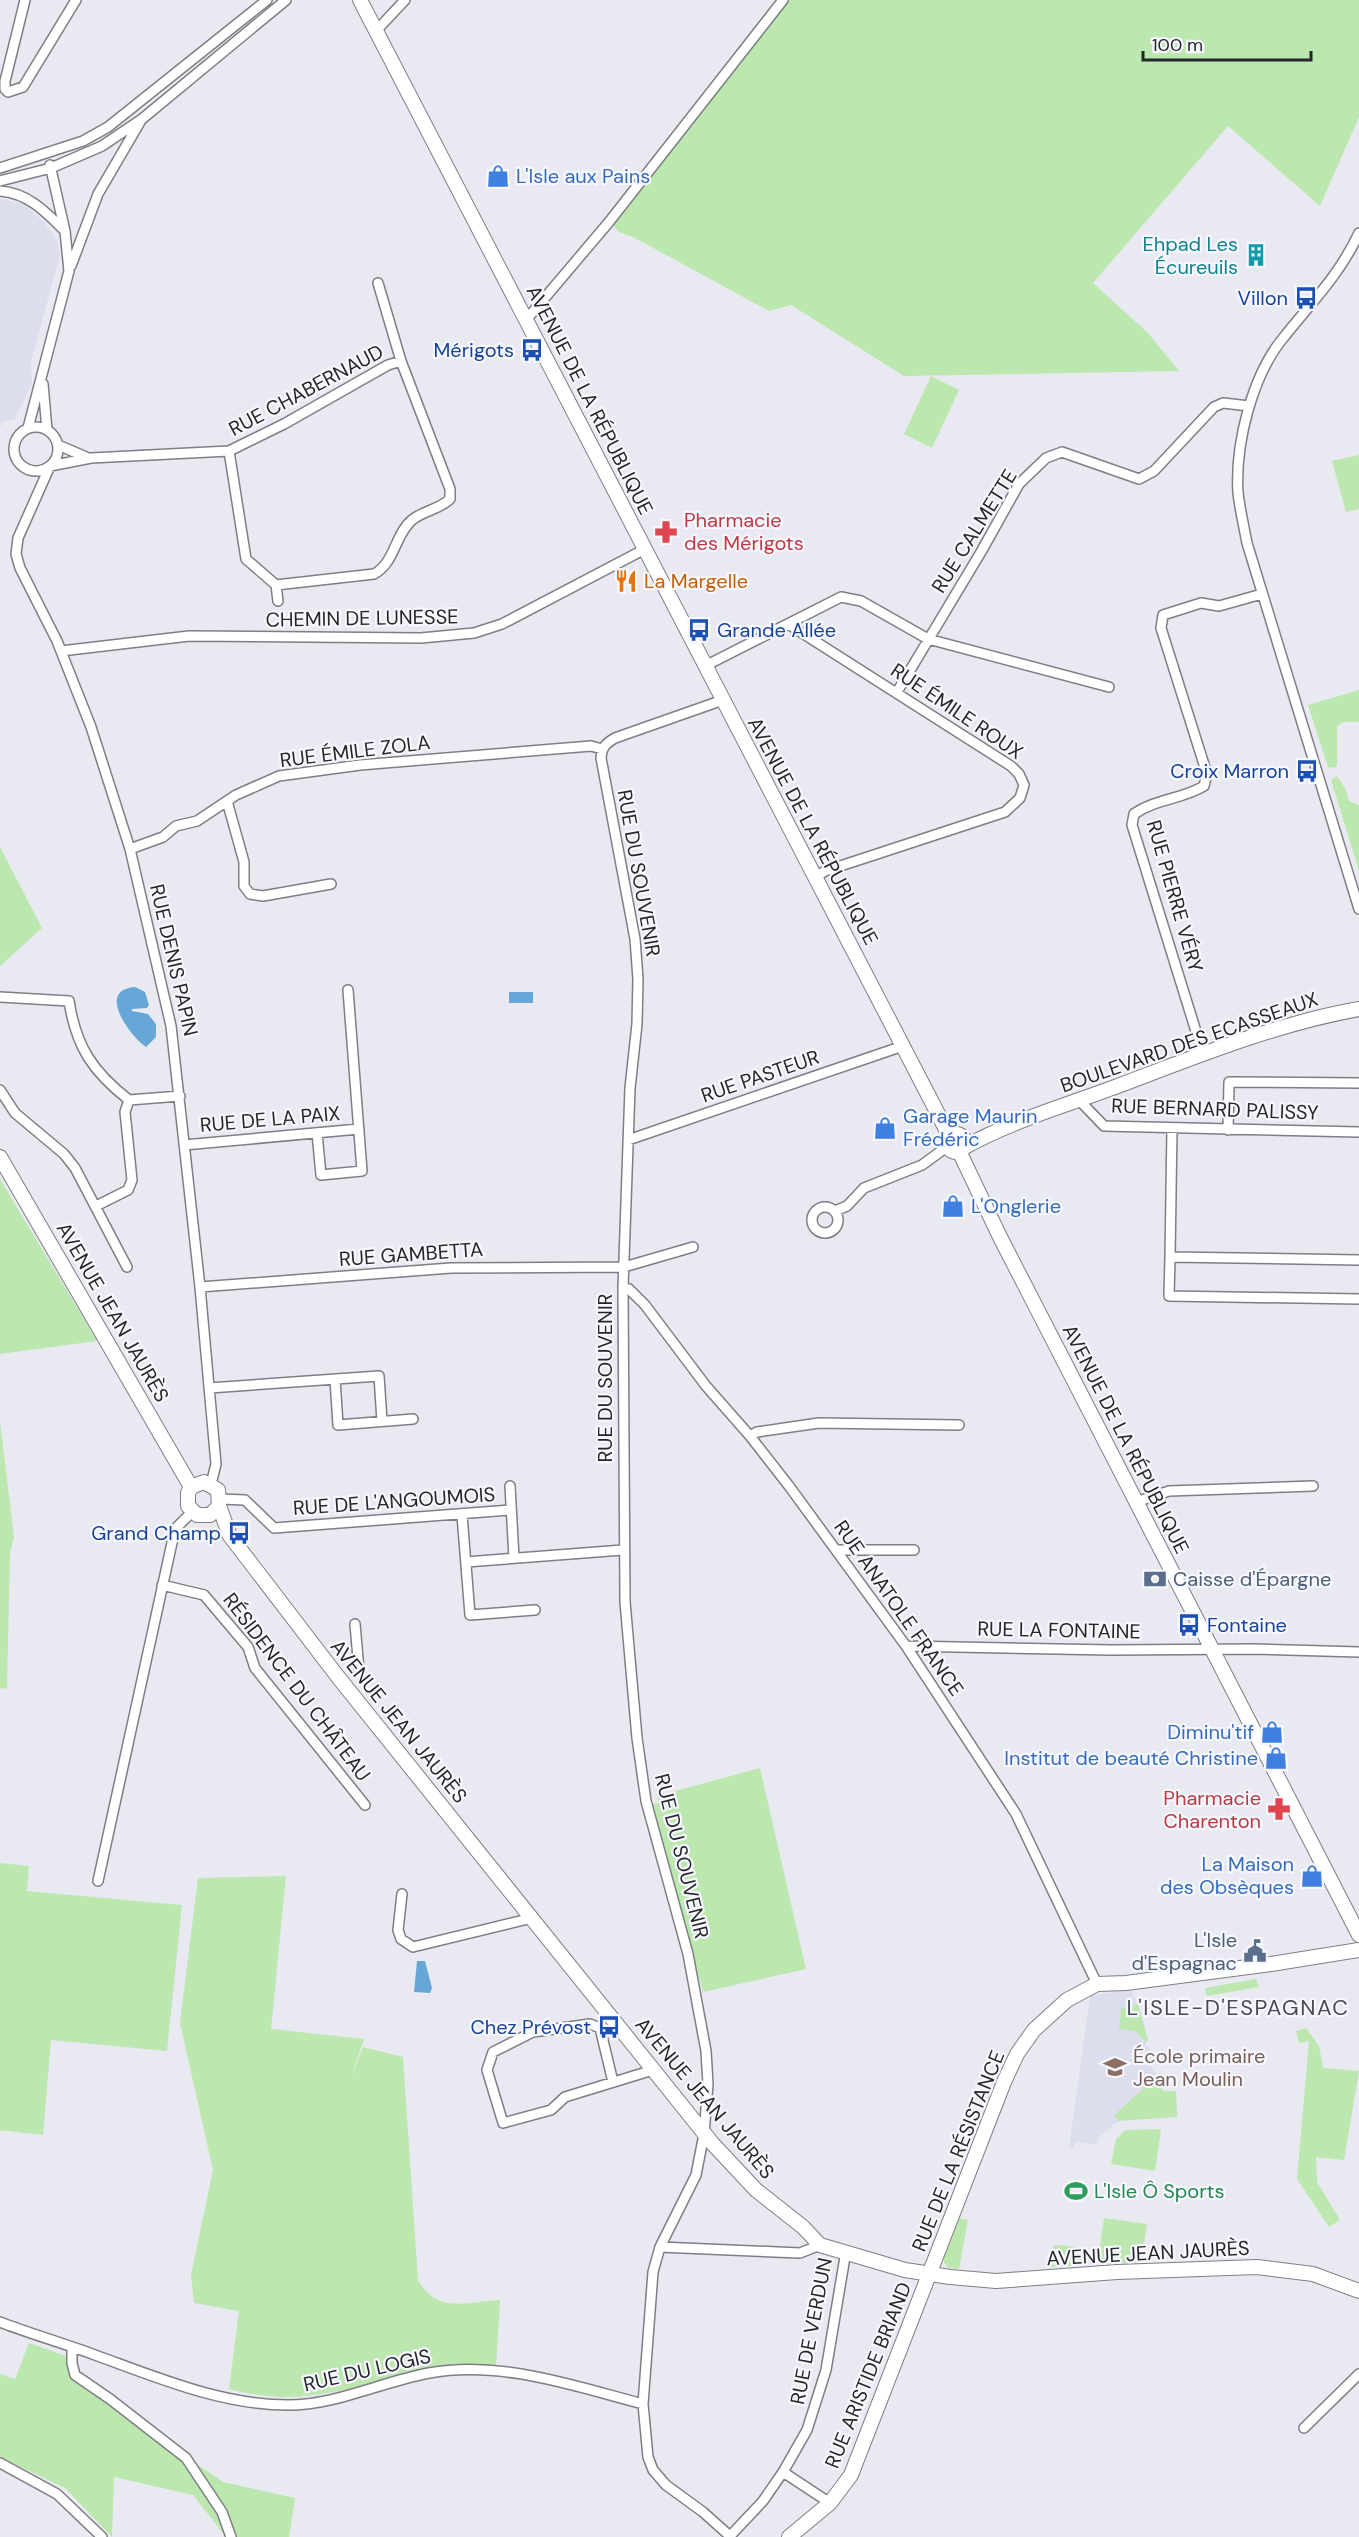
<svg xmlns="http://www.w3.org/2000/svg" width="1359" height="2537" viewBox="0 0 1359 2537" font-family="'DM Sans',sans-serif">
	<rect width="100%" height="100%" fill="#e9e9f1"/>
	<!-- built -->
	<path fill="#dcdeed" d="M0,199L23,204L43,221L57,240L60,255L31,362L32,384L15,419L4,421L0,427Z
		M1130,1989L1139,2007L1148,2040L1145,2046H1148L1152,2060L1146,2062L1155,2071L1160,2088L1163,2091H1176L1177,2117L1124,2119L1118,2121L1098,2138L1097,2145L1075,2142L1074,2148H1069L1090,1996Z"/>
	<!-- green -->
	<path fill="#bce7af" d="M783,0H1359V117L1320,206L1228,126L1093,283L1148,333L1179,371L904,376L791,305L769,311L633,237L619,232L612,224L659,165L688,121Z
		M931,376L959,390L932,448L904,434Z
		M1359,455V509L1346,512L1332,461Z
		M1359,690V722H1344L1337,726V765L1335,768L1328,767L1308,705Z
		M1337,776L1345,788L1349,801L1359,805V871L1331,780Z
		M0,847L42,928L0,966Z
		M0,1179L97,1341L0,1354Z
		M0,1422L14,1537L10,1552L7,1689L0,1688Z
		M760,1768L806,1969L703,1992L653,1804L659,1803L657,1796Z
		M0,1863L29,1866L27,1891L182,1905L167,2051L51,2040L43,2135L0,2130Z
		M286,1876L271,2029L364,2039L351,2078L363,2047L403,2057L418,2280C437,2314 466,2302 500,2300L496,2366C468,2365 441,2365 414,2370C400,2373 387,2378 374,2382C320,2397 284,2403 229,2389L239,2311L194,2303L191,2275L213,2170L180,2023L198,1878Z
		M1256,1979L1259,1987L1207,1996L1205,1988Z
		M1138,2004L1148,2040L1146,2042L1135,2031L1119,2029L1121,2009Z
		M1306,2028L1319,2046L1323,2068L1359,2071L1344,2160L1316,2157L1317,2182L1340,2220L1329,2227L1297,2179L1309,2041L1299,2043L1296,2031Z
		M1156,2077L1163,2091H1176L1177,2117L1118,2121L1114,2115Z
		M1161,2129L1155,2171L1111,2164L1116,2139L1125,2130Z
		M959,2218L968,2220L959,2269L949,2268L944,2263V2257Z
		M1104,2218L1147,2224L1141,2262L1106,2264L1100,2258L1099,2253Z
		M1054,2245L1087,2248L1085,2265L1051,2267Z
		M29,2343L66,2356L72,2377L223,2482L295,2498L289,2537H226L193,2495L114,2477L112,2537L65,2488L0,2457V2374L15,2379Z"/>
	<!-- water -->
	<path fill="#66a7d8" d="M135,987L145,992L149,1005L147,1008L132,1009V1011L148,1014L156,1024V1037L146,1047C131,1037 95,990 135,987Z
		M509,992H533V1003H509Z
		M417,1961H425L432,1988L430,1993L414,1992Z"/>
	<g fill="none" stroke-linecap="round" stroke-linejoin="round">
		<!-- street casing -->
		<g stroke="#7e7e85" stroke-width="12">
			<path id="street" d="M25,0L5,81V89L8,92L23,87L76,0
				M376,31L405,0
				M0,168L83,141L108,127L267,0
				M0,181L51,168L102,146L142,119L286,0
				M0,191C28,193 46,212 65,231
				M1359,233C1340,274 1312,302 1284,337C1252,375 1235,444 1238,493C1240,510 1244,527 1247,543L1359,909
				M71,266L98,194L140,122
				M526,320L609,222L783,0
				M43,384L47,430
				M14 449a22 22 0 1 1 44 0a22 22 0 1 1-44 0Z
				M28,428L69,271L65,231L50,165
				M58,445L86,457
				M229,451L246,559L276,585
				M276,585L374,574C395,563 395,534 412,520C424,510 439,510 450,499V489L401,361L378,283
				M276,585L278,601
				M788,624L1011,766L1019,774L1024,785L1020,798L1005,812L825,871L816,877
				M61,651L189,636L421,638L474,633L502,624L645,549
				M705,666L841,597L861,601L928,639L1109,687
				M897,692L981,552L1019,484L1046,458L1062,452L1139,479L1154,471L1214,407L1223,403L1249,406
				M723,700L615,738C605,744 602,747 601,758L635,939L638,979L637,1024L630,1088L623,1288L625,1602L637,1738L646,1801L688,1954L706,2051L708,2084L704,2134L696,2175L660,2247L653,2272L643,2404L648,2457L653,2470L666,2485L703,2512L731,2537
				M227,801L244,862V886L250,894L263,896L331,884
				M130,849L163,837L176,826L197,821L236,795L279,776L360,765L591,746L602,749
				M0,997L69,1001C76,1047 93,1072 129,1100L180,1096
				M1203,1054L1132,825L1134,814C1155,799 1183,799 1204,786L1207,774L1161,628L1163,615L1201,603L1219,606L1262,594
				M0,1090L15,1113L64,1154L75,1168L127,1267
				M1079,1100L1104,1126L1359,1132
				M1172,1128L1170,1257L1359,1260
				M1228,1130L1229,1082L1359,1083
				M317,1133L321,1175L362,1171L348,990
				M628,1140L903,1046
				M184,1145L359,1129
				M96,1206L128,1190L132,1180L125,1112L129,1100
				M812 1220a13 13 0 1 1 26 0a13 13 0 1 1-26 0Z
				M835,1211L847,1206L864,1188L922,1165L948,1146
				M1170,1257L1169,1296L1359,1299
				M200,1287L451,1268L624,1267L693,1247
				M623,1288L629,1289L645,1305L706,1386L750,1436L789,1486L906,1646L1016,1814L1097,1984
				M335,1379L338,1425L413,1419
				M209,1388L379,1376L382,1421
				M750,1436L757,1432L819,1423L959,1425
				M211,1484L216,1464L200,1287L171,1026L130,849L91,727L57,641L20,568L16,554L18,538L50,466L91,458L229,451L284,424L388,365L401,361
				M510,1486L514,1558
				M220,1499L245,1500L274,1528L511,1510
				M1136,1502L1169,1491L1313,1486
				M462,1515L470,1615L535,1610
				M837,1550H914
				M466,1562L623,1550
				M162,1585L204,1595L248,1647L255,1668L365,1805
				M355,1624L359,1670
				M906,1646L1111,1650L1255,1649L1359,1652
				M98,1881L175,1529L192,1512
				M402,1894L398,1930L401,1939L413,1947L532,1918
				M613,2082L600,2028L590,2024L533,2032L493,2052L487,2070L503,2123L551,2110L565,2097L653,2070
				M660,2247L800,2253L820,2245
				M0,2322C31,2334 63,2343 95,2355C156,2377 221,2405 288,2405C336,2405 381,2382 429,2373C501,2360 574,2386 643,2404
				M72,2347V2363L75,2375L110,2399L186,2458L222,2512L231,2537
				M1304,2428L1359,2374
				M0,2463L57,2494L102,2537
				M783,2472L830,2503
				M730,2536L763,2501L783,2472L807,2430L826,2370L846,2251"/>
		</g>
		<!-- secondary casing -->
		<g stroke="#7e7e85" stroke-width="16">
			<path id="secondary" d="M360,0L950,1137
				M947 1143a9 9 0 1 1 18 0a9 9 0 1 1-18 0Z
				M963,1148C1011,1121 1064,1106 1115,1087C1195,1057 1275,1024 1359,1009
				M959,1151L1000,1237L1359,1935
				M0,1157L191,1487
				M219,1506L210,1515H197L188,1506V1493L191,1487L204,1482L218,1490L219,1506L230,1536L338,1677L712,2143L756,2190L803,2227L820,2245L905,2270L950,2277L996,2281L1117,2272L1257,2267L1313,2274L1359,2291
				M789,2537L830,2503L851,2475L1004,2082L1017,2054L1034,2030L1067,2000L1097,1984L1126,1983L1271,1964L1359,1950"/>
		</g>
		<!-- street -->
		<use href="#street" stroke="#fff" stroke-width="9"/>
		<!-- secondary -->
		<use href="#secondary" stroke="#fff" stroke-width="14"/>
	</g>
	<!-- icons -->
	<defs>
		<g id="shop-bare" transform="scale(1.8)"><path d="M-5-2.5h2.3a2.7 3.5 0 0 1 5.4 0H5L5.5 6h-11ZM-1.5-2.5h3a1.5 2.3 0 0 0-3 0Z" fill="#3f7fe0" stroke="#f6f7ff" stroke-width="2.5" paint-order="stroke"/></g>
		<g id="building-bare" transform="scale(1.8)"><path d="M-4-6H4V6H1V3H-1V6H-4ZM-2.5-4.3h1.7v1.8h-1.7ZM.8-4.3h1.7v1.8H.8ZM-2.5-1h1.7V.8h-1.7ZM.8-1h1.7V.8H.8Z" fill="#0f9aa8" stroke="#f6f7ff" stroke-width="2.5" paint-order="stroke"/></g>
		<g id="bus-bare" transform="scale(1.8)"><path d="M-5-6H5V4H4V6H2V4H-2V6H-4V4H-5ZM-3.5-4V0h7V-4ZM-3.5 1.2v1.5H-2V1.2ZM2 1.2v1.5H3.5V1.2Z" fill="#1a4fb4" stroke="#f6f7ff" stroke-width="2.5" paint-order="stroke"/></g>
		<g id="pharmacy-bare" transform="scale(1.8)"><path d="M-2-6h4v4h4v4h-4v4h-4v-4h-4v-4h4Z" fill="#e0444e" stroke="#f6f7ff" stroke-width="2.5" paint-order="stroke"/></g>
		<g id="restaurant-bare" transform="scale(1.8)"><path d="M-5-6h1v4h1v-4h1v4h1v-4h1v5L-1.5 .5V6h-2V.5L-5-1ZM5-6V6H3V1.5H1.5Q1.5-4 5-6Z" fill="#e8710a" stroke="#f6f7ff" stroke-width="2.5" paint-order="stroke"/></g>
		<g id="bank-bare" transform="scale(1.8)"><path d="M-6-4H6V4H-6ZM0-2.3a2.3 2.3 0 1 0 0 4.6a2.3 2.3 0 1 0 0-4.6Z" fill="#5c6f8a" stroke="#f6f7ff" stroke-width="2.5" paint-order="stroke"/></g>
		<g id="civic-bare" transform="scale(1.8)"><path d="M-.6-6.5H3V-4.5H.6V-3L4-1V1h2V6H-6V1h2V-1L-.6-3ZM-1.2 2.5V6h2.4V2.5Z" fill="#5c6f8a" stroke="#f6f7ff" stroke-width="2.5" paint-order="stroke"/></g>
		<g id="school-bare" transform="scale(1.8)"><path d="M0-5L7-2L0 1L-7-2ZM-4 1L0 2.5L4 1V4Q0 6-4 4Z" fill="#8d6e63" stroke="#f6f7ff" stroke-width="2.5" paint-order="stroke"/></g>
		<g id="stadium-bare" transform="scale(1.8)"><path d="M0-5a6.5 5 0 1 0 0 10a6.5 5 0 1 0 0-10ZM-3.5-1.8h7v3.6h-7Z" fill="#2e9e5b" stroke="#f6f7ff" stroke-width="2.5" paint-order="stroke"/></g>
	</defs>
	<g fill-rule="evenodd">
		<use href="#shop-bare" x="498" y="176"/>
		<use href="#building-bare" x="1256" y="255"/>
		<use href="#bus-bare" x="1306" y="298"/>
		<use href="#bus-bare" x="532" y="350"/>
		<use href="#pharmacy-bare" x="666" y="532"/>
		<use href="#restaurant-bare" x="626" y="581"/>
		<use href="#bus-bare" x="699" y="630"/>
		<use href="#bus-bare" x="1307" y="771"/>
		<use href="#shop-bare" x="885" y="1128"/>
		<use href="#shop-bare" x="953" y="1206"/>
		<use href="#bus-bare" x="239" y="1533"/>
		<use href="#bank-bare" x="1155" y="1579"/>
		<use href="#bus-bare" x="1189" y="1625"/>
		<use href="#shop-bare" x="1272" y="1732"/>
		<use href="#shop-bare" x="1276" y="1758"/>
		<use href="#pharmacy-bare" x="1279" y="1809"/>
		<use href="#shop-bare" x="1312" y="1876"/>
		<use href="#civic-bare" x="1255" y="1951"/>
		<use href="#bus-bare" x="609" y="2027"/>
		<use href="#school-bare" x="1115" y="2067"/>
		<use href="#stadium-bare" x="1076" y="2191"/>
	</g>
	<g text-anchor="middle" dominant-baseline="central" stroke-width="4.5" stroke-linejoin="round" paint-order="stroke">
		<!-- shop labels -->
		<g font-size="20" fill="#366cbe" stroke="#f6f7ff" text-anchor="start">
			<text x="516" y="176">L'Isle aux Pains</text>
			<text x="903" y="1116">Garage Maurin<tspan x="903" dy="23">Frédéric</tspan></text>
			<text x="971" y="1206">L'Onglerie</text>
			<text x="1254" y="1732" text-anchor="end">Diminu'tif</text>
			<text x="1258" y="1758" text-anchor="end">Institut de beauté Christine</text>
			<text x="1294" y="1864" text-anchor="end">La Maison<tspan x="1294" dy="23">des Obsèques</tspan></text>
		</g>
		<!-- culture labels -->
		<g font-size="20" fill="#0d838f" stroke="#f6f7ff" text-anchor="end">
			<text x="1238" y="244">Ehpad Les<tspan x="1238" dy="23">Écureuils</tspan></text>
		</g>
		<!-- transit labels -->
		<g font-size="20" fill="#164399" stroke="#f6f7ff" text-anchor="end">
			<text x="1288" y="298">Villon</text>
			<text x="514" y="350">Mérigots</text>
			<text x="717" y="630" text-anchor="start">Grande Allée</text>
			<text x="1289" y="771">Croix Marron</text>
			<text x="221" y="1533">Grand Champ</text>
			<text x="1207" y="1625" text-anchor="start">Fontaine</text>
			<text x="591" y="2027">Chez Prévost</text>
		</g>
		<!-- street labels -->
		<g font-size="20" fill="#252628" stroke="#f6f7ff">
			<text transform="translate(306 390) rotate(-28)">RUE CHABERNAUD</text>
			<text transform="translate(590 400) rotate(63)">AVENUE DE LA RÉPUBLIQUE</text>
			<text transform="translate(974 531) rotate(-58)">RUE CALMETTE</text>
			<text transform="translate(362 618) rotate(-1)">CHEMIN DE LUNESSE</text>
			<text transform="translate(957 711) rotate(34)">RUE ÉMILE ROUX</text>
			<text transform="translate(355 751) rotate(-7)">RUE ÉMILE ZOLA</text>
			<text transform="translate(813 831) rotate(62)">AVENUE DE LA RÉPUBLIQUE</text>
			<text transform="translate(639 873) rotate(80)">RUE DU SOUVENIR</text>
			<text transform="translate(1175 896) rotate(74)">RUE PIERRE VÉRY</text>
			<text transform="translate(174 960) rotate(77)">RUE DENIS PAPIN</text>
			<text transform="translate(1189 1042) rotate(-19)">BOULEVARD DES ECASSEAUX</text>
			<text transform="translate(760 1076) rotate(-19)">RUE PASTEUR</text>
			<text transform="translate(1215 1109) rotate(2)">RUE BERNARD PALISSY</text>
			<text transform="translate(270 1119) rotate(-5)">RUE DE LA PAIX</text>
			<text transform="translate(411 1254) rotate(-4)">RUE GAMBETTA</text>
			<text transform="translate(113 1312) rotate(60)">AVENUE JEAN JAURÈS</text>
			<text transform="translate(605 1378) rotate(-90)">RUE DU SOUVENIR</text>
			<text transform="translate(1126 1439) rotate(63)">AVENUE DE LA RÉPUBLIQUE</text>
			<text transform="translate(394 1501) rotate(-4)">RUE DE L'ANGOUMOIS</text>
			<text transform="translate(899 1608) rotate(55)">RUE ANATOLE FRANCE</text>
			<text transform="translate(1059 1630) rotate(1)">RUE LA FONTAINE</text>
			<text transform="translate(297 1687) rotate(53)">RÉSIDENCE DU CHÂTEAU</text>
			<text transform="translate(399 1721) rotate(51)">AVENUE JEAN JAURÈS</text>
			<text transform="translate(682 1856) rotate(76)">RUE DU SOUVENIR</text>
			<text transform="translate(705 2098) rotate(50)">AVENUE JEAN JAURÈS</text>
			<text transform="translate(958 2151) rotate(-68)">RUE DE LA RÉSISTANCE</text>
			<text transform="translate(1148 2253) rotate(-3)">AVENUE JEAN JAURÈS</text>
			<text transform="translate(811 2331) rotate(-79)">RUE DE VERDUN</text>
			<text transform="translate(367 2370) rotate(-13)">RUE DU LOGIS</text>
			<text transform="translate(868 2375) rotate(-68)">RUE ARISTIDE BRIAND</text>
		</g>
		<!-- health labels -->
		<g font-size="20" fill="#be3a42" stroke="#f6f7ff" text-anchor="start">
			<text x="684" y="520">Pharmacie<tspan x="684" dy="23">des Mérigots</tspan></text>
			<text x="1261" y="1798" text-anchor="end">Pharmacie<tspan x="1261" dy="23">Charenton</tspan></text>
		</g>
		<!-- food labels -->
		<g font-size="20" fill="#c56008" stroke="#f6f7ff" text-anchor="start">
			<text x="644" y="581">La Margelle</text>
		</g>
		<!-- service labels -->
		<g font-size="20" fill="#4e5e75" stroke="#f6f7ff" text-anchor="start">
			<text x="1173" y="1579">Caisse d'Épargne</text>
			<text x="1237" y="1940" text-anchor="end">L'Isle<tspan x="1237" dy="23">d'Espagnac</tspan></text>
		</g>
		<!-- education labels -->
		<g font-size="20" fill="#785e54" stroke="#f6f7ff" text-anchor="start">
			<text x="1133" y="2056">École primaire<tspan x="1133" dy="23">Jean Moulin</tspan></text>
		</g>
		<!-- leisure labels -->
		<g font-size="20" fill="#27864d" stroke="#f6f7ff" text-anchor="start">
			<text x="1094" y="2191">L'Isle Ô Sports</text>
		</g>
		<!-- quarter labels -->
		<g font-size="22" letter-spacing="1.5" fill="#4a4b51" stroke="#f6f7ff">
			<text x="1238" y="2007">L'ISLE-D'ESPAGNAC</text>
		</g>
	</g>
	<!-- scale -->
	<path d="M1143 51v9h168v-9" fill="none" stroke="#252628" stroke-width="3"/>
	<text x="1152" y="51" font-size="18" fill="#252628" stroke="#f6f7ff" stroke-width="4.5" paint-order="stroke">100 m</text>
</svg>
